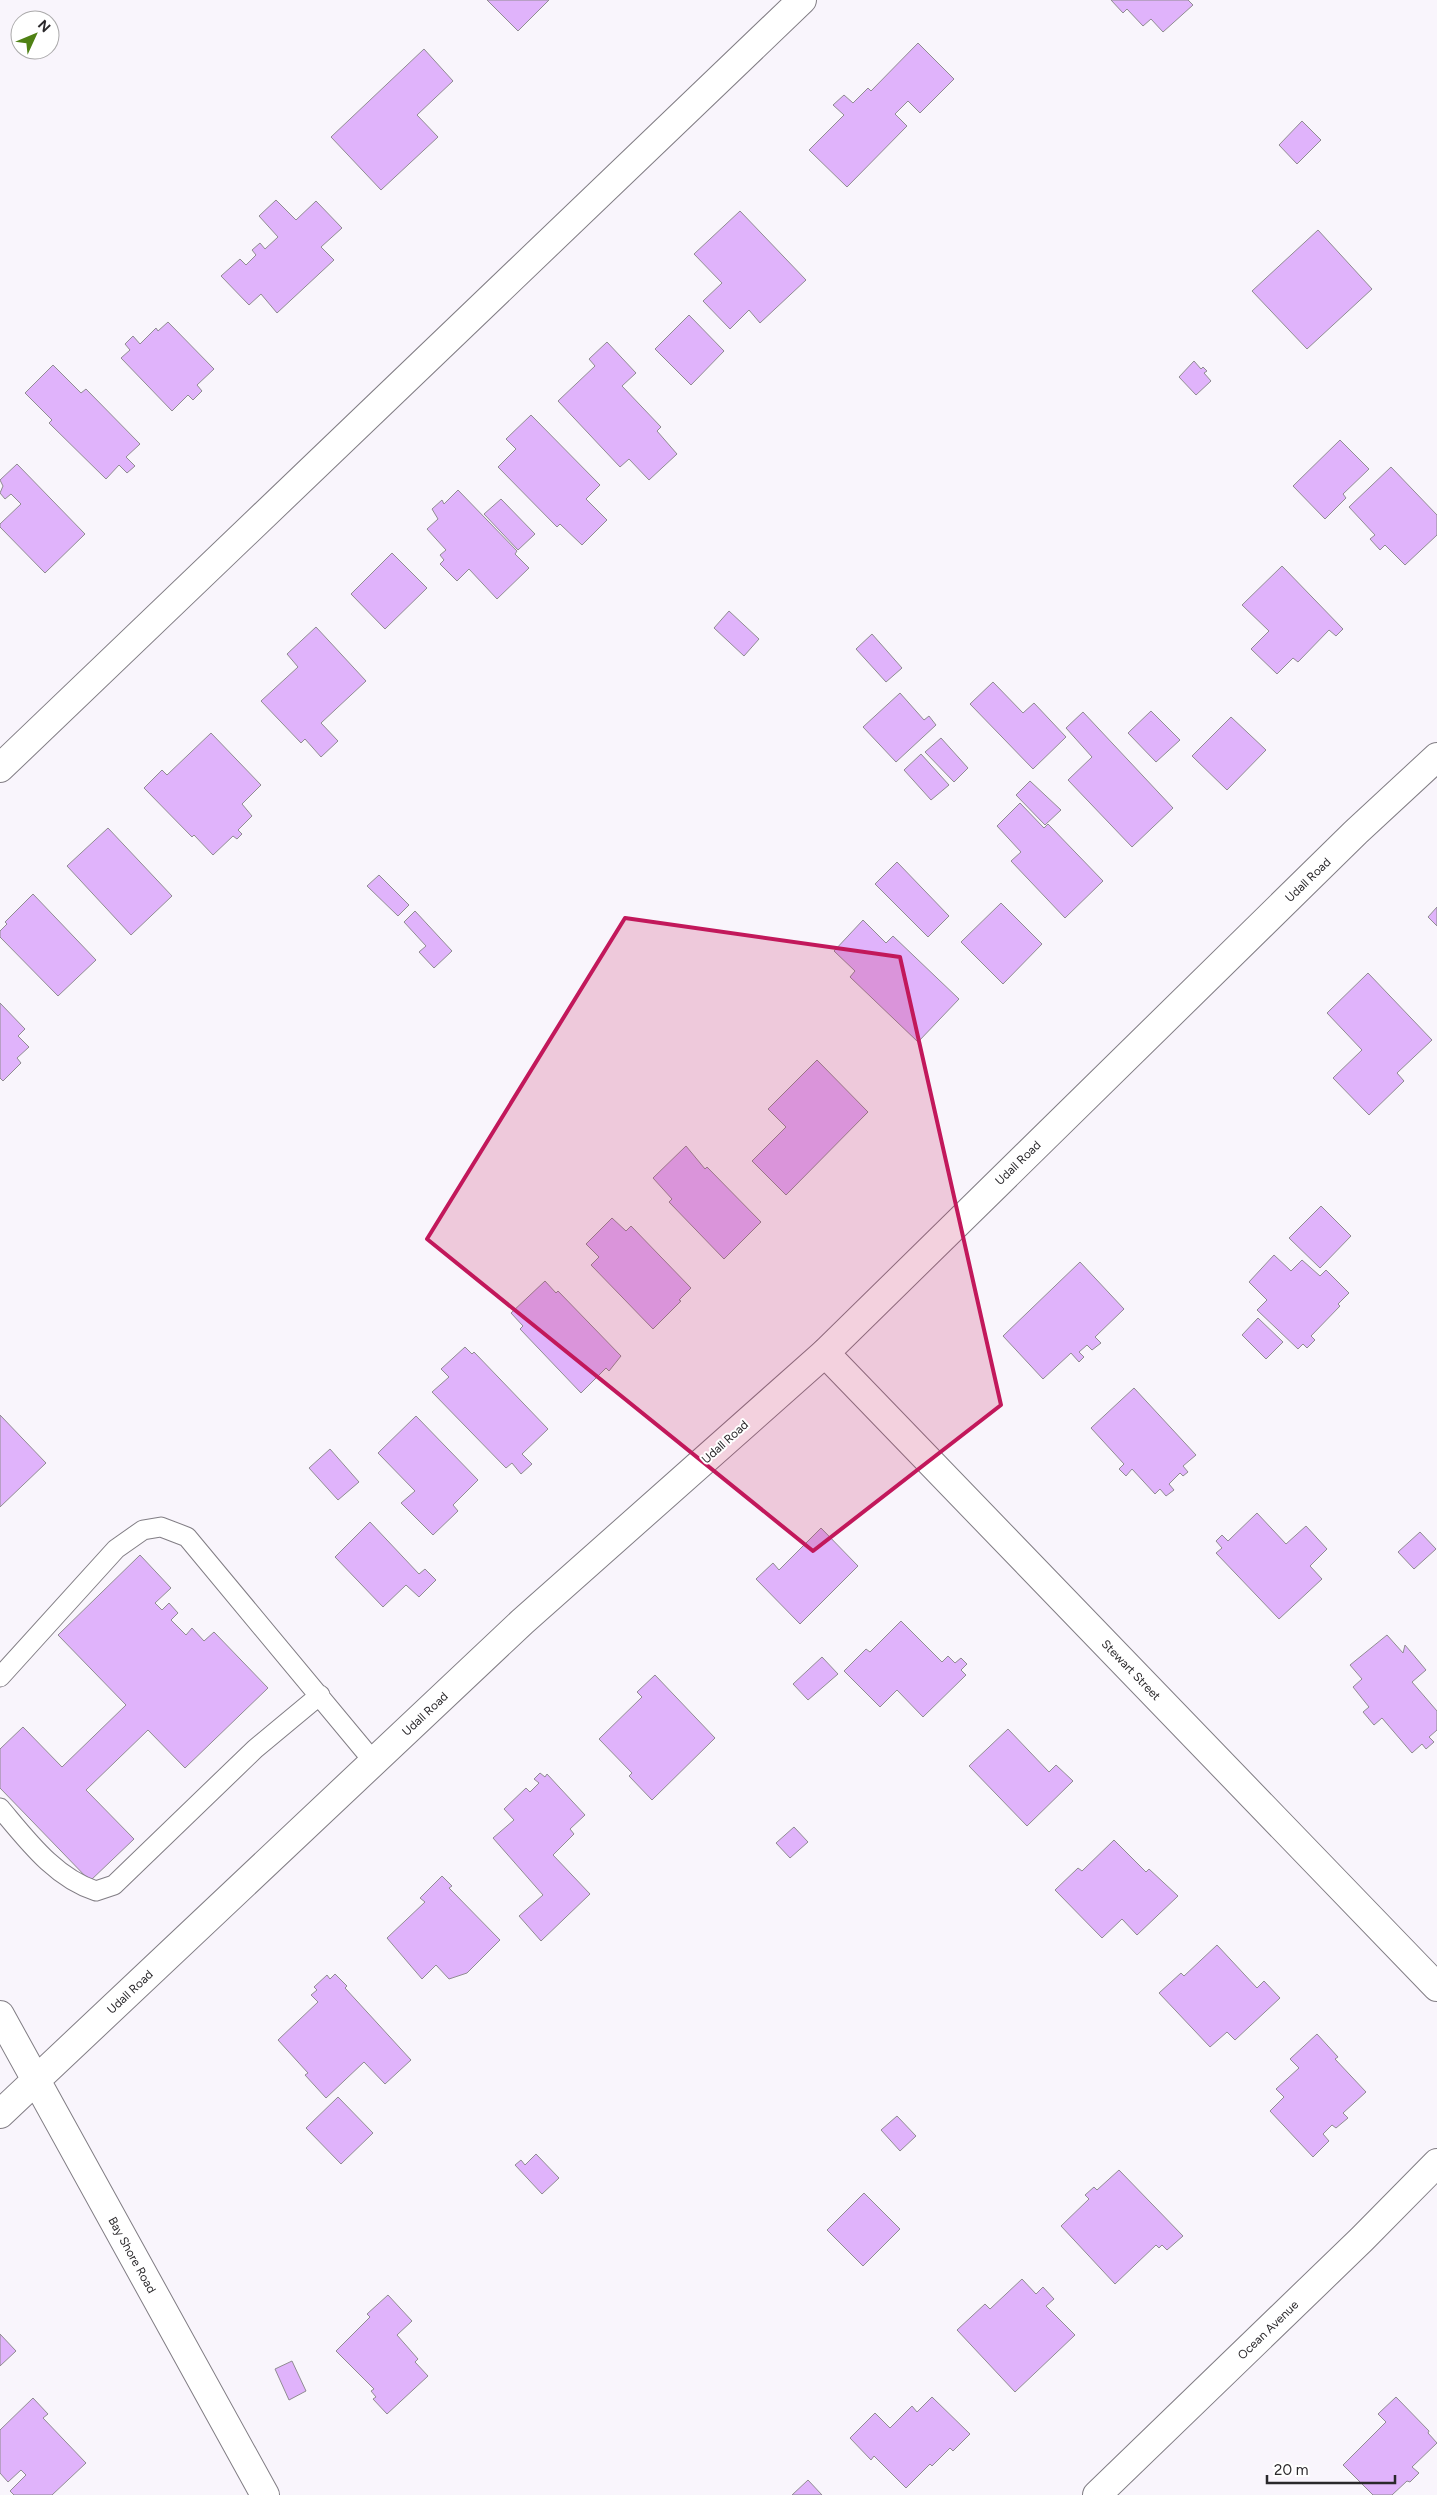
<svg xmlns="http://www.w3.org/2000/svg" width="1437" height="2495" viewBox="0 0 1437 2495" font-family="Figtree,sans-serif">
	<rect width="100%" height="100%" fill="#f9f5fc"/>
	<!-- building -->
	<path fill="#e0b3fb" stroke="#908c92" d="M487,0H549L518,31Z
		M1111,0H1188L1193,5L1163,32L1151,19L1143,26L1127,9L1123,13Z
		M918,43L954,79L920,113L908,101L895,114L907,126L847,187L809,150L844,115L833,105L844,95L853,103L868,88L871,91Z
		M424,49L453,81L417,115L438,137L381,190L331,137Z
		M1302,121L1321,140L1297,164L1279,145Z
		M276,200L296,220L316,201L342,228L321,247L334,260L277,313L261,294L249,305L221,276L240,259L246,265L256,255L252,250L260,243L265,249L278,237L259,216Z
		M740,211L806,280L760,323L749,310L730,329L703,301L722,283L694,254Z
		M1318,230L1372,289L1307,349L1252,291Z
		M689,315L724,351L691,385L655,349Z
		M168,322L214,369L197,385L202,391L193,400L188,395L172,411L121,358L130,350L125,344L133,336L140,344L156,328L158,331Z
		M607,342L636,373L622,386L661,427L657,431L677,454L649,480L629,459L620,467L558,401L595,366L589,359Z
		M1194,361L1201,369L1203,367L1207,371L1204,373L1211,381L1196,395L1179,377Z
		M53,365L81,393L86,389L140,444L126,457L135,466L127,473L119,465L106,479L49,423L52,420L25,393Z
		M531,415L600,485L586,499L607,520L582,545L560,524L557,527L498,467L516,449L506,439Z
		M1340,440L1369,469L1343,494L1346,498L1325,519L1293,486Z
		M17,464L85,534L45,573L0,527V524L21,504L11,494L5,499L0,493L3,486L0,480Z
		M1391,467L1437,515V535L1405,565L1385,545L1380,550L1370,539L1375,535L1349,507Z
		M458,490L517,551L515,554L529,568L497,599L469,569L457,581L440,564L444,560L440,555L446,550L427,529L438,519L432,509L442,500L444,504Z
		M501,499L535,534L518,550L484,514Z
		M392,553L427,588L385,629L351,594Z
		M1282,566L1343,629L1336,636L1329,630L1298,662L1293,658L1277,674L1251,649L1269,631L1242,605Z
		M729,611L759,639L744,656L714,628Z
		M316,627L366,681L321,723L338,741L321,757L305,739L301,743L261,701L298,667L287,654Z
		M872,634L902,668L886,682L856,649Z
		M993,682L1023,713L1034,703L1066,737L1033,769L970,704Z
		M900,693L924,720L929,716L936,725L896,762L863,727Z
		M1151,711L1180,740L1156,762L1128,733Z
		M1083,712L1173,808L1132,847L1068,780L1092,757L1066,728Z
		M1231,717L1266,750L1227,790L1192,756Z
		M211,733L261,785L242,804L252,816L238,830L242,834L237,839L233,836L213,855L194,835L192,837L144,788L162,770L167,775Z
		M941,738L968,768L954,782L925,752Z
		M921,754L949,785L931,800L904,770Z
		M1030,781L1061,810L1045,825L1016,795Z
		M1020,803L1044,828L1048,824L1103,881L1065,918L1011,861L1021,852L997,826Z
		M108,828L172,896L131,935L67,866Z
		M897,862L949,916L928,937L875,884Z
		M379,875L409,905L398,916L367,886Z
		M33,894L96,960L58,996L0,937V931L7,924L5,922Z
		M1001,903L1042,944L1003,984L961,942Z
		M1437,907V926L1428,917Z
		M415,911L452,951L434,968L419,952L426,946L404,922Z
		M863,920L886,943L893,936L959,999L918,1042L850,977L855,971L834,951Z
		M1368,973L1432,1040L1397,1073L1404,1081L1369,1115L1333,1078L1362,1050L1327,1013Z
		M0,1003L25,1029L18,1036L29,1047L17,1058L21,1063L3,1081L0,1078Z
		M817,1060L868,1112L786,1195L752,1161L786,1127L768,1109Z
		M686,1146L705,1169L707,1167L761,1222L724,1259L669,1202L672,1199L653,1178Z
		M1321,1206L1351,1236L1320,1268L1289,1238Z
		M612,1218L626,1231L631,1226L691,1288L679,1300L681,1301L653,1329L591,1265L599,1257L586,1244Z
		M1274,1255L1291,1271L1302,1260L1320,1276L1326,1270L1349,1293L1338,1304L1340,1306L1311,1336L1315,1340L1307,1348L1303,1344L1298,1349L1257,1310L1267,1300L1249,1282Z
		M1080,1262L1124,1309L1095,1337L1101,1343L1092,1350L1087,1345L1079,1352L1084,1357L1079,1362L1071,1353L1043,1379L1003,1336Z
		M545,1281L556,1293L558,1291L621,1356L609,1371L606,1368L581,1393L520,1329L523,1326L511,1313Z
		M1258,1318L1283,1342L1266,1359L1242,1335Z
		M465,1347L472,1354L474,1352L548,1429L522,1454L532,1464L521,1474L512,1463L506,1468L432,1392L449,1377L441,1369Z
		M1134,1388L1196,1455L1183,1466L1188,1472L1183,1476L1180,1473L1169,1484L1174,1490L1166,1496L1160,1489L1155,1494L1132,1469L1126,1476L1119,1469L1124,1464L1091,1428Z
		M0,1415L46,1463L0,1507Z
		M416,1416L478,1480L453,1505L458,1511L433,1535L401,1503L415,1491L378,1453Z
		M330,1449L359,1482L338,1500L309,1468Z
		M1257,1513L1286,1544L1306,1526L1327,1549L1310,1566L1322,1579L1279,1619L1216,1553L1222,1548L1216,1541L1222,1535L1228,1541Z
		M370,1522L419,1574L425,1569L436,1580L419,1597L406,1585L383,1607L335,1557Z
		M821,1528L858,1566L800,1624L756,1579L773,1563L779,1570Z
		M1420,1532L1436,1549L1414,1569L1398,1552Z
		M140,1555L171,1588L155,1603L162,1610L169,1603L178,1613L171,1620L186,1635L192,1628L204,1641L214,1632L268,1688L185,1768L148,1730L86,1790L134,1839L90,1881L0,1788V1749L23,1727L62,1767L126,1705L58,1635Z
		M901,1621L942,1662L948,1656L955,1663L961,1658L967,1664L961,1670L966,1675L923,1717L897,1690L880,1707L844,1671L866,1649L870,1652Z
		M1387,1635L1403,1653L1405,1645L1426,1670L1412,1682L1437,1711V1730L1429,1737L1434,1742L1426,1749L1422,1744L1412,1753L1382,1718L1374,1725L1363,1712L1369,1707L1353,1687L1362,1679L1350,1665Z
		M822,1657L838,1674L808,1700L793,1684Z
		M655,1675L715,1738L652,1800L629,1776L632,1773L599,1739L642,1697L637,1692Z
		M1008,1729L1049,1772L1056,1765L1073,1781L1027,1826L969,1766Z
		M540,1773L545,1777L547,1774L585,1815L570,1829L574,1834L553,1855L590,1894L541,1941L519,1916L543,1895L493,1838L514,1820L504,1809L526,1788L530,1792L539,1783L534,1779Z
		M794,1827L808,1842L790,1858L776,1843Z
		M1114,1840L1146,1872L1149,1869L1178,1896L1137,1935L1122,1919L1102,1938L1055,1890L1078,1868L1082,1871Z
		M442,1876L452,1886L449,1888L500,1940L467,1973L449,1979L436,1965L422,1979L387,1938L425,1902L420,1898Z
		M1217,1945L1257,1988L1264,1981L1280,1998L1235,2040L1227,2032L1210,2047L1159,1993L1181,1973L1184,1976Z
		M335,1974L347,1986L345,1988L411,2060L385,2084L364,2062L326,2098L305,2075L308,2073L278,2040L318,2002L311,1995L317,1990L314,1987L327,1975L330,1979Z
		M1317,2034L1338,2057L1335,2059L1366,2092L1343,2113L1348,2118L1336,2128L1332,2125L1323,2134L1329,2141L1313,2157L1270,2111L1284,2097L1276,2089L1299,2068L1290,2059Z
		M338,2097L373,2133L341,2164L306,2128Z
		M897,2116L916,2136L900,2151L881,2130Z
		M536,2154L559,2178L542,2194L515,2165L521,2160L525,2165Z
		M1119,2170L1183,2236L1167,2250L1162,2245L1159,2248L1156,2245L1115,2284L1061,2226L1089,2199L1085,2195L1094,2187L1097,2190Z
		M864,2193L900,2229L863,2266L827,2230Z
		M1022,2279L1036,2294L1043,2287L1054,2299L1046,2306L1075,2335L1015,2392L957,2330L985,2304L990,2309Z
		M388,2295L412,2321L397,2335L418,2359L415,2362L428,2376L387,2414L373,2399L376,2397L371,2391L374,2389L336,2351L370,2317L367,2314Z
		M0,2334L16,2351L0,2366Z
		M292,2361L306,2391L289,2400L275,2369Z
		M932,2397L970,2434L953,2451L950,2448L932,2466L930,2464L906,2488L874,2456L871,2460L850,2438L875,2413L890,2428L912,2406L917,2412Z
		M1396,2397L1429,2431L1428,2433L1437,2443L1412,2467L1419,2473L1410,2482L1407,2481L1392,2495H1373L1343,2465L1386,2422L1378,2414Z
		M33,2398L48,2414L43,2418L86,2463L52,2495H14L10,2491L26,2475L21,2470L8,2482L0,2473V2430Z
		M808,2480L822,2495H792Z"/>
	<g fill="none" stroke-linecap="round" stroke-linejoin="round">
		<!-- lane casing -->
		<g stroke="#817d84" stroke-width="21">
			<path id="lane" d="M0,1677L116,1549L143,1530L161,1527L187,1537L374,1762
				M0,1808C27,1840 55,1878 96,1891L114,1885L255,1749L320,1695"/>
		</g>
		<!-- street casing -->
		<g stroke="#817d84" stroke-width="30">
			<path id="street" d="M0,768L802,0
				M825,1353L1437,1987
				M1097,2495L1362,2239L1437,2163"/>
		</g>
		<!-- secondary casing -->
		<g stroke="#817d84" stroke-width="30">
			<path id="secondary" d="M0,2015L265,2495
				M0,2114L522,1622L825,1353L1356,832L1437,757"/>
		</g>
		<!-- lane -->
		<use href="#lane" stroke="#fff" stroke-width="19"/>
		<!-- street -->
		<use href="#street" stroke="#fff" stroke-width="28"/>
		<!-- secondary -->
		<use href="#secondary" stroke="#fff" stroke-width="28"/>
	</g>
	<!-- marked area -->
	<path fill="#c2185b" fill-opacity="0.2" stroke="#c2185b" stroke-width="4" stroke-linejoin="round" d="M625,918L900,957L1001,1405L813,1551L427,1239Z"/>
	<g text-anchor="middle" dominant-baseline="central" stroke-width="4" stroke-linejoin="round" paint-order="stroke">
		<!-- street labels -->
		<g font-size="12" fill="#2a282b" stroke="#fff">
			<text transform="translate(1308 880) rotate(-44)">Udall Road</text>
			<text transform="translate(1018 1163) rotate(-44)">Udall Road</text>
			<text transform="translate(725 1442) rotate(-42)">Udall Road</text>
			<text transform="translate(1131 1670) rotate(46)">Stewart Street</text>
			<text transform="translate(425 1714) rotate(-43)">Udall Road</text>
			<text transform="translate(130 1992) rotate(-43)">Udall Road</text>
			<text transform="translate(132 2255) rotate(61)">Bay Shore Road</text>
			<text transform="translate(1268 2330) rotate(-44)">Ocean Avenue</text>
		</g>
	</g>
	<!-- north arrow -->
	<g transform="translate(35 35) rotate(46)"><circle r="24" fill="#ffffff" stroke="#aaa9aa"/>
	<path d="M0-4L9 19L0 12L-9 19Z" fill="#4f8114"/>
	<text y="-8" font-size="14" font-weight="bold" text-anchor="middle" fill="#2a282b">N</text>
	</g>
	<!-- scale -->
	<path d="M1267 2475v8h128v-8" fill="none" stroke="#2a282b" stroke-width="2.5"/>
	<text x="1274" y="2475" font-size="15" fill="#2a282b" stroke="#ffffff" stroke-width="4" paint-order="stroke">20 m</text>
</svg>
